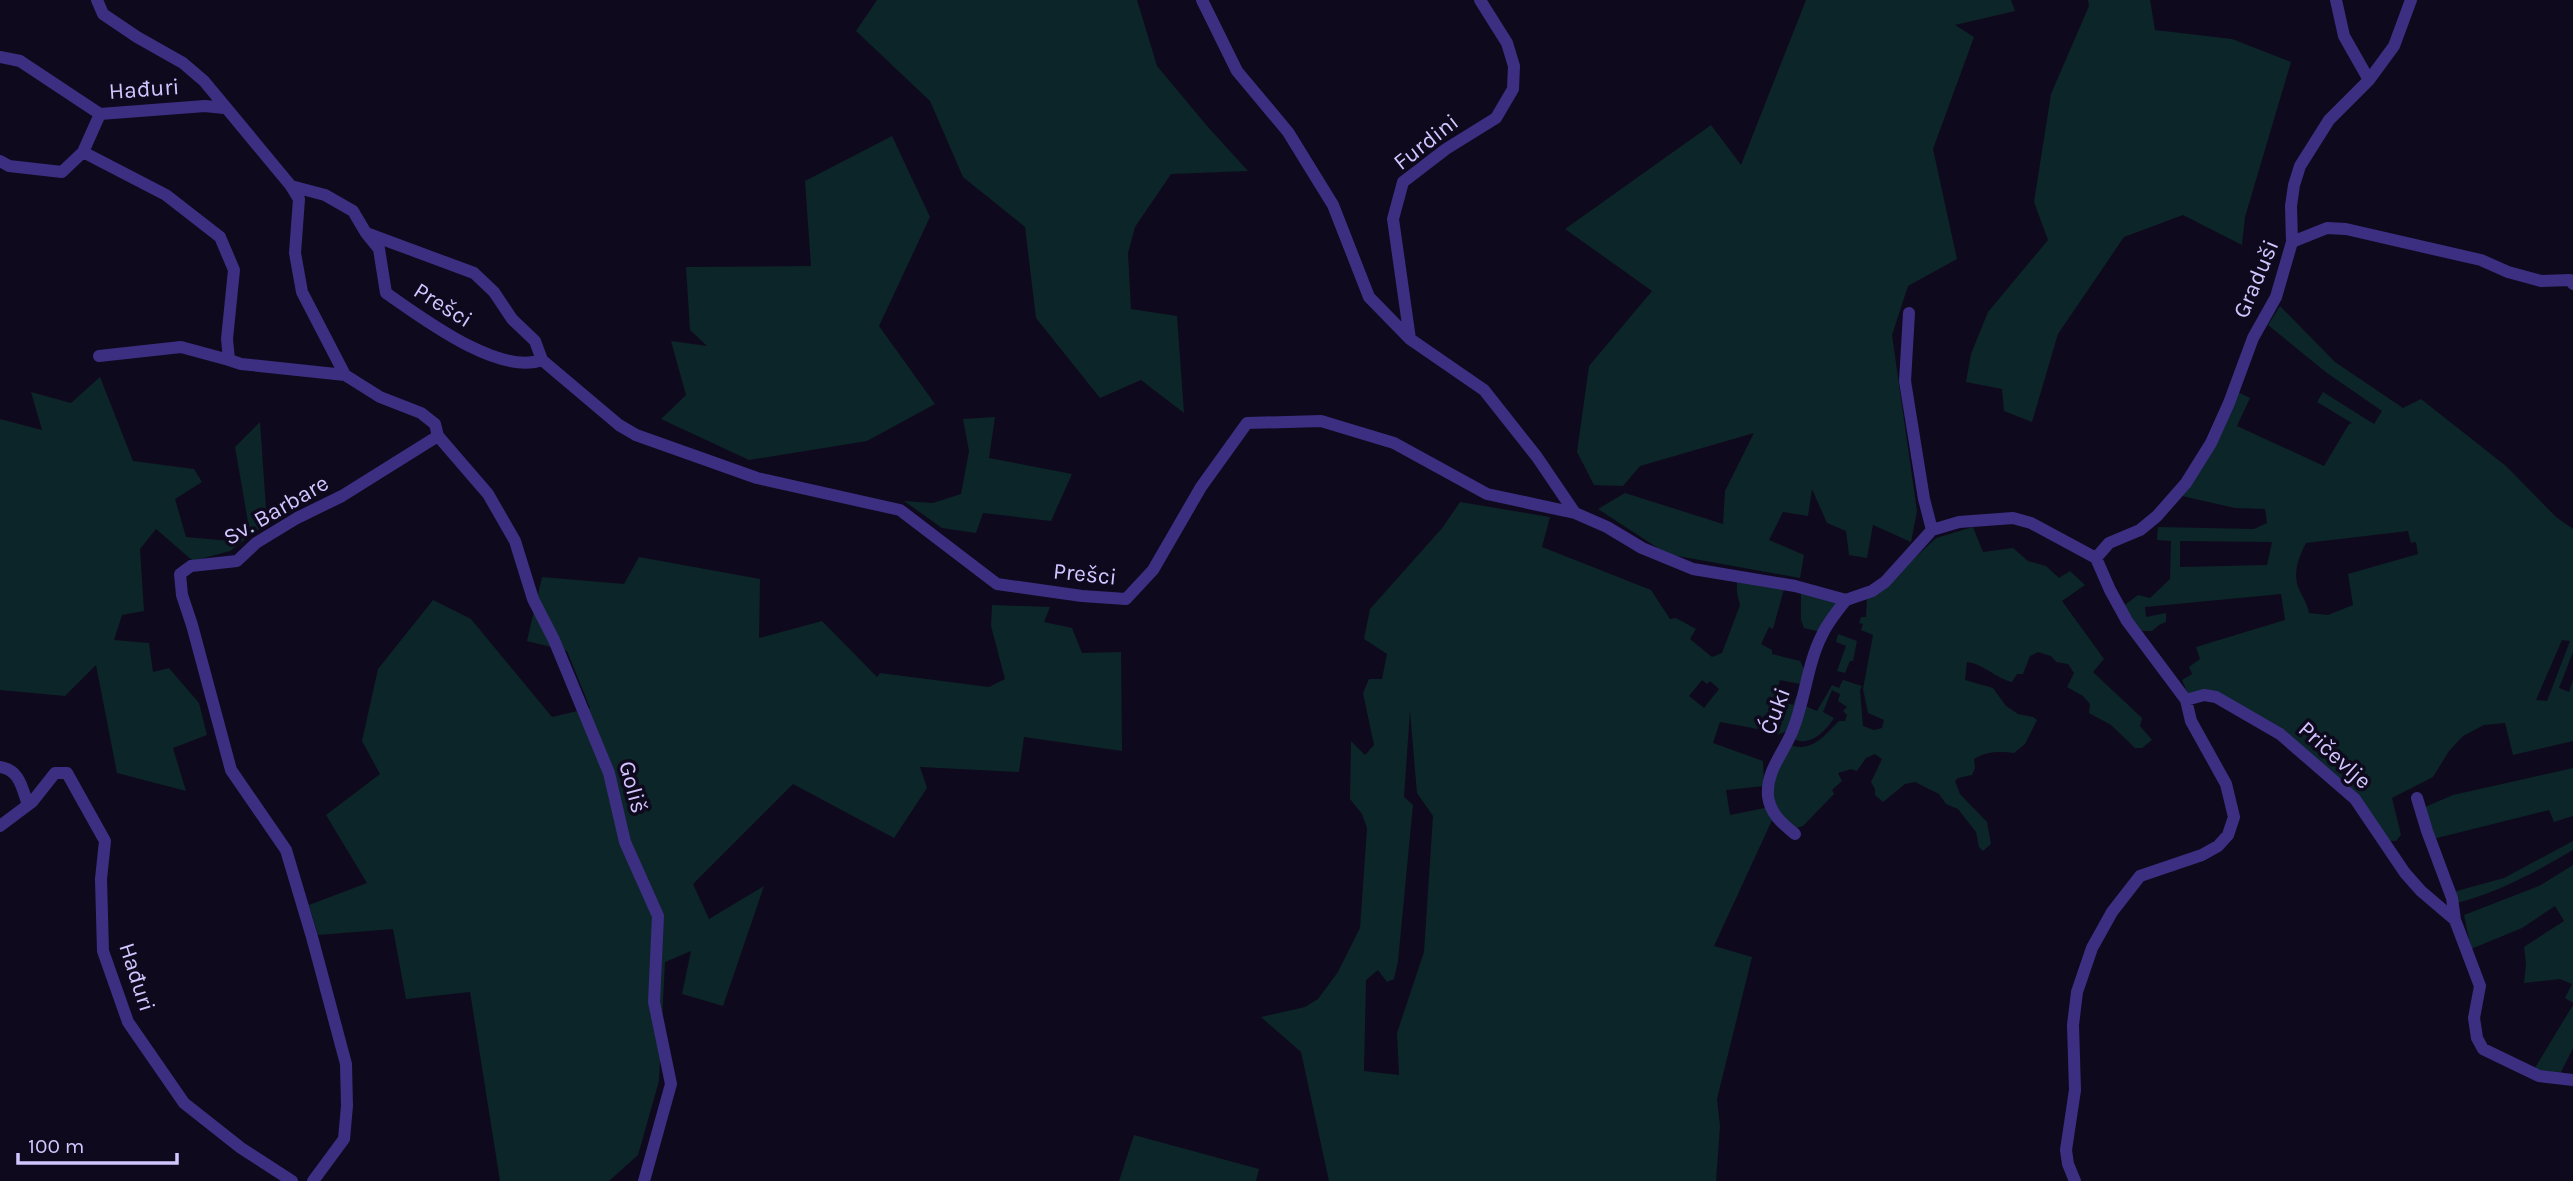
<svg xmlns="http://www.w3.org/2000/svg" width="2573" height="1181" viewBox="0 0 2573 1181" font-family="Karla,sans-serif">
	<rect width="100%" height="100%" fill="#0f091d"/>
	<!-- green -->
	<path fill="#0c2528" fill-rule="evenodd" d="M877,0H1137L1157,66L1208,127L1248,171L1171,174L1135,227L1128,253L1131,309L1177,316L1184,413L1141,380L1100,398L1036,318L1025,227L963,177L930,101L856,31Z
		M1806,0H2011L2015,11L1955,25L1974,37L1933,149L1957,259L1908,286L1892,335L1917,511L1911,542L1873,525L1867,558L1849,555L1846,531L1827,523L1812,489L1808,516L1783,512L1769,540L1804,555L1800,578L1667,554L1598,509L1625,493L1723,524L1725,491L1754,433L1640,466L1623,486L1594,485L1577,452L1589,366L1652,291L1565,229L1711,125L1741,165Z
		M2088,0H2150L2155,30L2232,39L2291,62L2245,217L2242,245L2183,215L2124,237L2058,334L2032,422L2004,411L2002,389L1966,382L1971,354L1988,312L2048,240L2034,202L2051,94L2089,6Z
		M892,136L930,217L879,326L935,404L867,441L749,460L661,419L686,395L671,341L707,346L690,330L686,267L811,266L805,181Z
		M2280,306L2335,362L2403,408L2421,399L2506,466L2556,517L2573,529V652L2559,688L2569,692L2573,680V741L2513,755L2505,723L2484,725L2463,736L2449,751L2433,777L2392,798L2401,835L2396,841H2388L2360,799L2225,699L2189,696L2182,680L2192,674L2189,667L2200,659L2196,647L2285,620L2281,594L2145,607L2146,617L2166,613V622L2159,625L2152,631H2142L2122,607L2138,595L2150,598L2170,579L2171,541L2157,540L2158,527L2254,529L2267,523L2265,509L2235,508L2182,496L2238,392L2250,398L2237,426L2324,466L2349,424L2352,423L2317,402L2323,392L2374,424L2382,411L2327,373L2268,325ZM2408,531L2411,543L2416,542L2418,554L2348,574L2353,605L2328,615L2309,613C2307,603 2302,596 2298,587C2293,572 2299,556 2306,543ZM2180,541L2272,542L2267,565L2180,567ZM2562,640L2570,641L2547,701L2536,700Z
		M100,377L133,461L194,469L202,482L175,499L186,537L230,541L248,522L235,447L260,422L267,523L230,551L193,561L156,529L140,549L144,611L122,615L114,640L149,643L153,672L169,668L199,703L207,735L173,748L186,791L117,773L96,665L65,696L0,690V419L42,430L31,392L71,403Z
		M995,417L989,458L1072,474L1051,521L983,513L976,533L942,528L904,501L933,503L961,494L969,451L963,419Z
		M1460,502L1550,517L1542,547L1651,590L1670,619L1676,618L1696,629L1690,639L1712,657L1722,653L1740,605L1737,593V582L1784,589L1773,629L1769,627L1761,644L1772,650V654L1800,661L1806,673L1805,685L1780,680L1774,699L1793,705L1798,692L1802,693L1787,731L1777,735L1782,723L1776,720L1777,716L1772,713L1770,717L1764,715L1758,729L1720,722L1713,743L1763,761L1764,786L1726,790L1730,815L1765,808L1773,818L1714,946L1752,957L1717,1099L1720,1126L1716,1181H1329L1301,1052L1261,1017L1305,1007L1318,999L1338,972L1360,928L1367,828L1362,814L1350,799L1351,741L1365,755L1374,745L1363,693L1369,679H1382L1387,654L1364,639L1370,609L1443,527ZM1702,680L1707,684L1710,681L1719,689L1704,708L1689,696ZM1410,711L1417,793L1433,816L1424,952L1397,1033L1399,1075L1364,1071L1366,980L1378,970L1387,982L1394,979L1398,961L1413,805L1404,797Z
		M1973,527L1983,552L2013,548L2028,561L2046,566L2059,578L2070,571L2085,585L2062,601L2104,659L2093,672L2142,718L2140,726L2152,740L2142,748H2135L2111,725L2089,713L2090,704L2083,696L2067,687L2074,673L2068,664L2056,662L2051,656L2038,652L2030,656L2023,674H2017L2012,682C1995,678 1984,664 1967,662L1965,680L1993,688L2006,706L2018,714L2033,717L2037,720L2025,744L2014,753C2001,751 1986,751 1974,759L1975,768L1972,775L1958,778L1955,781L1960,794L1987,822L1991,844L1983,851L1979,847L1976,832L1958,809L1946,804L1939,794L1915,782L1905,784L1883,802L1875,795V789L1871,782L1882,759L1875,754L1866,758L1857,771L1851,769L1838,773L1842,781L1832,790L1834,794L1803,826L1797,828L1788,826L1770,794L1788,744C1811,754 1824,736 1839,721H1845L1847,715L1843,711L1847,707L1838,701L1840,694L1832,690L1823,712L1834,718C1826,731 1810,747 1794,739L1803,705L1817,711L1832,685L1839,688L1843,680L1862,686L1860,690L1863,726L1874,730L1882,728L1884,720L1868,713L1863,689L1873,635L1861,630L1863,624L1859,623L1861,617H1866L1867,597L1904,568L1936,538Z
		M639,557L760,579L759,638L822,621L877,677L880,673L989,687L1005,679L991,626L992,605L1050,607L1044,622L1072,628L1082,653L1121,652L1122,751L1024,737L1019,772L920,767L927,788L894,838L793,784L693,884L709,919L764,886L723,1006L682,994L691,951L665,962L659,1081L638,1155L609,1181H500L470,992L406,999L393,929L318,935L309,905L367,883L326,815L380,774L362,741L378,669L433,600L471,619L552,717L590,708L567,651L527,641L542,577L624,584Z
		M1801,593L1839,601L1820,632L1804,628L1801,620Z
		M1838,634L1857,641L1853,661H1850L1845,673L1837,671L1846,646L1836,642Z
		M2573,768V816L2554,822L2549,810L2433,839L2425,807L2453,795Z
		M2573,841V850C2536,872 2499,892 2457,903L2453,892L2504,878Z
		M2573,865V1003L2565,998L2572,984L2560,979L2524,983L2526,964L2524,947L2564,921L2555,906L2522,928L2471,949L2464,915L2539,886Z
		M2573,1005V1048L2559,1076L2533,1071Z
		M1134,1135L1259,1169L1256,1181H1119Z"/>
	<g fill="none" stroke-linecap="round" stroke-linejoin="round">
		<!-- minor -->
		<path stroke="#3c2f82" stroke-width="12" d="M97,0L103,14L137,37L183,63L204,81L291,186L299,199L295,253L302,292L345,375L380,397L421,413L435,424L438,436L342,496L297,518L256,543L237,561L191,566L180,574L182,595L192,625L231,770L286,850L312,937L346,1064L347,1106L344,1139L313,1181
			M1202,0L1237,71L1288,132L1333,205L1369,297L1410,339L1484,390L1537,457L1575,513
			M2336,0L2344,36L2369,80
			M0,57L20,61L100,114L205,106L224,108
			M83,152L100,114
			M0,161L9,166L62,172L83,152L166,195L220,237L234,270L227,339L229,360L241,364L345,375
			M291,186L325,195L353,211L366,233L474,273L494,292L512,319L535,341L542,360L619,425L636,435L757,478L900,510L997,584L1082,596L1126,599L1153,570L1201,487L1247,423L1321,421L1394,443L1487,494L1575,513L1607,527L1642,548L1693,569L1795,586L1846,600L1872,591L1885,582L1932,530L1959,522L2013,518L2031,523L2096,558L2110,590L2127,621L2186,700L2191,721L2226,784L2234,817L2228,835L2218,846L2202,855L2140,876L2112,912L2092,948L2077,992L2073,1025L2075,1090L2066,1150L2068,1164L2075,1181
			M366,233L379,249L386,293C421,317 498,376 542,360
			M2292,242L2291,206L2294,185L2300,166L2329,120L2369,80L2394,46L2411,0
			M1909,313L1905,381L1924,499L1932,530
			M1410,339L1393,219L1403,182L1446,149L1496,118L1513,89L1514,66L1507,43L1480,0
			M99,356L181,347L229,360
			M438,436L488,494L515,541L533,599L554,640L609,773L625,842L658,916L654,1002L671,1084L644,1181
			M2096,558L2109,543L2140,530L2157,516L2186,483L2211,443L2229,403L2253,338L2276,297L2292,242L2327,228L2346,229L2481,260L2508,272L2541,281L2570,280L2573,284
			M2186,700L2204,695L2216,697L2280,734L2355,799L2405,873L2421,891L2455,920
			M0,767C20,770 22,788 28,805
			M2417,798L2427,831L2452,898L2455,920L2480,986L2474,1018L2477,1038L2483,1049L2539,1076L2573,1080
			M0,826L32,802L55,773H67L105,841L101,879L103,951L128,1022L184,1103L241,1148L292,1181
			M1795,834C1783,824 1770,814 1768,796C1766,771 1783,754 1792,732C1805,701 1807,664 1822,635C1828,622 1837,611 1846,600"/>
	</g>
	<g text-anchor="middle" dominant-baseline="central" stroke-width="7" stroke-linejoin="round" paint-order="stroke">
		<!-- street labels -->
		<g font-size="23" fill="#d3c5ff" stroke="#0f091d">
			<text transform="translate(144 89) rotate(-4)">Hađuri</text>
			<text transform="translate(1426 142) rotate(-38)">Furdini</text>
			<text transform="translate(2256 279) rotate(-67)">Graduši</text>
			<text transform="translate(443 305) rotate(32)">Prešci</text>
			<text transform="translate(276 510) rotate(-30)">Sv. Barbare</text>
			<text transform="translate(1085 574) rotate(6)">Prešci</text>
			<text transform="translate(1775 711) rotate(-69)">Ćuki</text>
			<text transform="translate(2335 755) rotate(42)">Pričevlje</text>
			<text transform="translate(633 787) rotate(75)">Goliš</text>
			<text transform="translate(137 977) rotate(72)">Hađuri</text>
		</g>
	</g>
	<!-- scale -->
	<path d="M18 1153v10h159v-10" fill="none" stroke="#d3c5ff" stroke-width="3.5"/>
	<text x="28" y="1153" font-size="21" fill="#d3c5ff" stroke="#0f091d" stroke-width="5" paint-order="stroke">100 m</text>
</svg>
